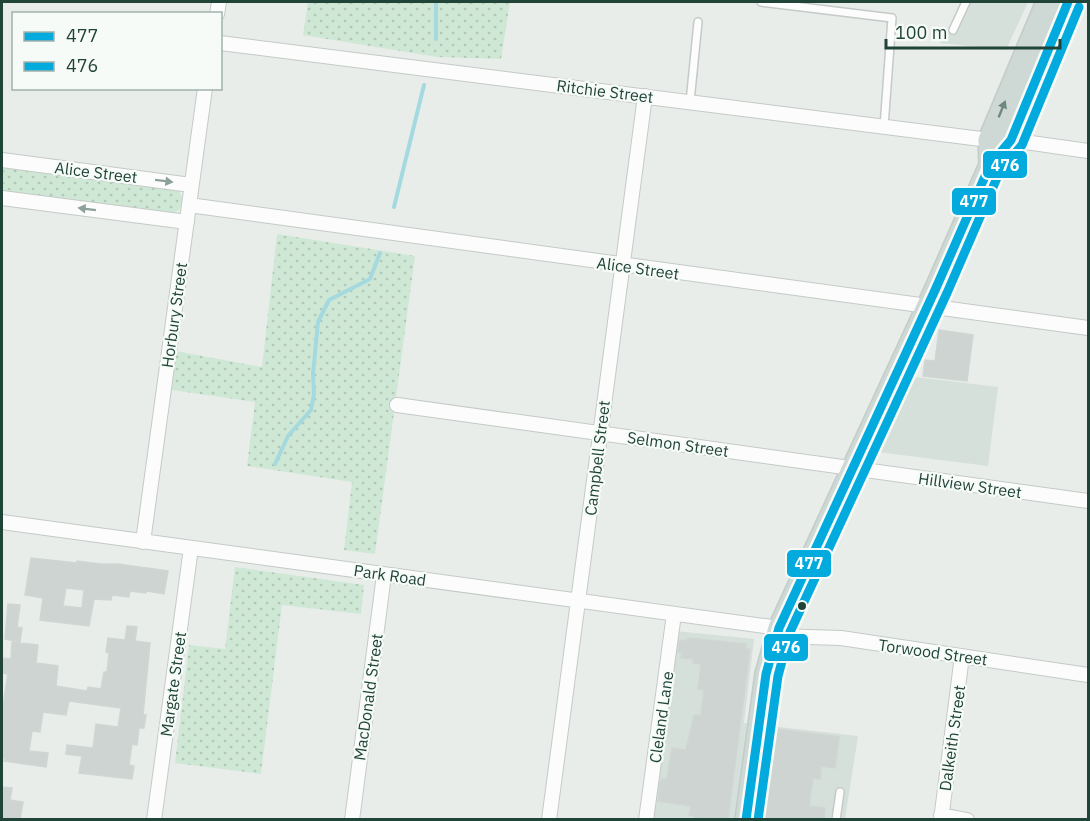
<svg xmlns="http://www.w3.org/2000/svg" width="1090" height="821" viewBox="0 0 1090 821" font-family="'IBM Plex Sans',sans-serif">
	<defs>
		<pattern id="grass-dots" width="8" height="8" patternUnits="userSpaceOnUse" patternTransform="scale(1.5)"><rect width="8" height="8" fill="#cfe8d5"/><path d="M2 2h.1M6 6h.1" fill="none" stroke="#b1c8b8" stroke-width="1.8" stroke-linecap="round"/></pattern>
	</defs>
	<rect width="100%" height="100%" fill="#e8edea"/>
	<!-- built -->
	<path fill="#d5e0da" d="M970,2H1028L1006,50L940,43L945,32H955Z
		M916,377L998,387L988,466L878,452Z
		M676,631L754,639L744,723L858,736L845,819L653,820Z"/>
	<!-- grass -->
	<path fill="url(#grass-dots)" d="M308,2H510L501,59L437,57L303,35Z
		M2,166L178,190C185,199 184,211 172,213L2,191Z
		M277,234L415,256L375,554L344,550L352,482L247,466L255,402L172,390L176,351L262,367Z
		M235,567L364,585L361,614L282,605L261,774L175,763L189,645L225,649Z"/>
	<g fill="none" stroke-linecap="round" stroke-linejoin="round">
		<!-- stream -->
		<path stroke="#a4dadf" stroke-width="4" d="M436,39V2
			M394,207L424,85
			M275,464L288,436L311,410L314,394L313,374L318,322L329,300L370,279L380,253"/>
	</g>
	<!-- building -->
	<path fill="#cdd4d1" stroke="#d0d6d3" stroke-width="1.5" fill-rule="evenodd" d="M939,330L973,335L967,381L923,376L925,360L935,361Z
		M31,558L77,563V561L101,564H118L168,571L164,594L147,591L146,593L130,591L129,597L112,595L111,600L94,599L89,626L40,620L43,598L25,595ZM66,588L84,590L82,608L63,606Z
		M8,604L20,605L17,627L22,628L20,642L5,639Z
		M127,626L137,627L135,641L150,643L143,715H146L144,728H139L137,745L132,744L129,765L134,766L132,779L79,773L82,756L66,754L67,745L93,748L96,724L118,727L121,708L69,701L66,715L43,712L40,732L32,731L29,751L48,753L46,767L4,761L5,758H2V711L8,674L2,673V658L11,659L12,642L38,645L36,663L58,666L56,686L87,691L88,687L101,689L104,672H107L109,653L106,652L108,638L125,640Z
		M688,638L746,644V649H750L728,819H694V816L689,815L691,806L658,801L660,783L662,779H667L672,748L686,750L694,715L701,716L704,690L698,689L701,664L693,663V659L681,658L682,652H678L679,641L687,640Z
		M777,729L839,737L835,768L821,766L820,779L813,778L809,806L825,808L824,819H763Z
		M2,787L12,788L10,800L23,802L20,819H2Z"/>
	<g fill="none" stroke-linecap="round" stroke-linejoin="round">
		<!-- service casing -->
		<g stroke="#c4cac7" stroke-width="10">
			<path id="service" d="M761,2L892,18L884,127
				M953,30L966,2
				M690,102L698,22
				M836,820L840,792"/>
		</g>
		<!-- minor casing -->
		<g stroke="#c4cac7" stroke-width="16">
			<path id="minor" d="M217,14L219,2
				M220,43L989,140
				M1011,140L1088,151
				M2,160L191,185
				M2,198L187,222
				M189,205L1088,328
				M397,405L1088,501
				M2,522L779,628
				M143,542L205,88
				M776,636L841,638L1088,675
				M941,815L967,820
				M154,820L191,548
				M352,820L384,575
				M549,820L645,96
				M646,820L674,614
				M941,820L962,656"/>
		</g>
		<!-- primary casing -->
		<g stroke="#c2ccc9" stroke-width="24">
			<path id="primary" d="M990,165L989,140L1047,2
				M746,820L766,674L779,628L936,288L990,165L1011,140L1068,2"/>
		</g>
		<!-- service -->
		<use href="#service" stroke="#fcfcfc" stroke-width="7"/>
		<!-- minor -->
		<use href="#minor" stroke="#fcfcfc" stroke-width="14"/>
		<!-- primary -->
		<use href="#primary" stroke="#ced8d5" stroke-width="21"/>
		<!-- bus-1 casing -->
		<g stroke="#f6fbf8" stroke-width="14">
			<path id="bus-1" d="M746,820L766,674L779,628L936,288L990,165L1011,140L1068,2"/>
		</g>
		<!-- bus-2 casing -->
		<g stroke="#f6fbf8" stroke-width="14">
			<path id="bus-2" d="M758,820L778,676L790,632L947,293L1000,171L1022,145L1079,7"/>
		</g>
		<!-- bus-1 -->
		<use href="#bus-1" stroke="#03aadd" stroke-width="9"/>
		<!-- bus-2 -->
		<use href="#bus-2" stroke="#03aadd" stroke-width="9"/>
	</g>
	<!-- one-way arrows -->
	<defs><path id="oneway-solid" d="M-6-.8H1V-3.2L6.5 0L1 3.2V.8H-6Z" transform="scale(1.5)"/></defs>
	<use fill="#6f877f" href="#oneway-solid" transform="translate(1002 109) rotate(-68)"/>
	<g fill="#8ea09a">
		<use href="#oneway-solid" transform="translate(164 181) rotate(7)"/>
		<use href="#oneway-solid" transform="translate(87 209) rotate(-173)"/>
	</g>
	<!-- markers -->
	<circle fill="#214439" stroke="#f6fbf8" stroke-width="2" cx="802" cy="606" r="5"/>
	<g text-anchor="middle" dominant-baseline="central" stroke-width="4.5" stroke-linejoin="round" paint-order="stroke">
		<!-- street labels -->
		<g font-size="16" fill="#214439" stroke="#f6fbf8">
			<text transform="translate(605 91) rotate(7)">Ritchie Street</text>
			<text transform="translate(96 172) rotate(7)">Alice Street</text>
			<text transform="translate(638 268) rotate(8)">Alice Street</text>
			<text transform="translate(174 315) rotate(-82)">Horbury Street</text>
			<text transform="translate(678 444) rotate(8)">Selmon Street</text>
			<text transform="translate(597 458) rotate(-83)">Campbell Street</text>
			<text transform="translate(970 485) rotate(8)">Hillview Street</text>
			<text transform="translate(390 575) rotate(8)">Park Road</text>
			<text transform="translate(933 652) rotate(8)">Torwood Street</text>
			<text transform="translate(173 684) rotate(-82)">Margate Street</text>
			<text transform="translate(368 697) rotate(-82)">MacDonald Street</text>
			<text transform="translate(661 717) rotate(-82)">Cleland Lane</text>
			<text transform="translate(952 738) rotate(-82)">Dalkeith Street</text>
		</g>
	</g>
	<g stroke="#f6fbf8" stroke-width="2">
		<rect x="982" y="150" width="46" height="29" rx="6" fill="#03aadd"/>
		<rect x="951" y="187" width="46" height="29" rx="6" fill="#03aadd"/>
		<rect x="786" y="549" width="46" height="29" rx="6" fill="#03aadd"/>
		<rect x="763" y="633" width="46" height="29" rx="6" fill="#03aadd"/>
	</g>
	<g font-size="16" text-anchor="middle" font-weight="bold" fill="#fff">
		<text x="1005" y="171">476</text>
		<text x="974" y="207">477</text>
		<text x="809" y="569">477</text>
		<text x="786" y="653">476</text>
	</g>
	<!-- border -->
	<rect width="1090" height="821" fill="none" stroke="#214439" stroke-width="6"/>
	<!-- legend -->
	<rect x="12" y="12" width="210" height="78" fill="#f6fbf8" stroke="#a1b2ac" stroke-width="1.5"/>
	<rect x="24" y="32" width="30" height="9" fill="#03aadd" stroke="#a1b2ac" stroke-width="1.5"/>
	<text x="66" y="42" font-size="18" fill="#214439">477</text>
	<rect x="24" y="62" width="30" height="9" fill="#03aadd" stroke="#a1b2ac" stroke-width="1.5"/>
	<text x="66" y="72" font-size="18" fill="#214439">476</text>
	<!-- scale -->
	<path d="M886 39v9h174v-9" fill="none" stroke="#214439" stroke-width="3"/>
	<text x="895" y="39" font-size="18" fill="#214439" stroke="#f6fbf8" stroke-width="4.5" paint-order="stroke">100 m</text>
</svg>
